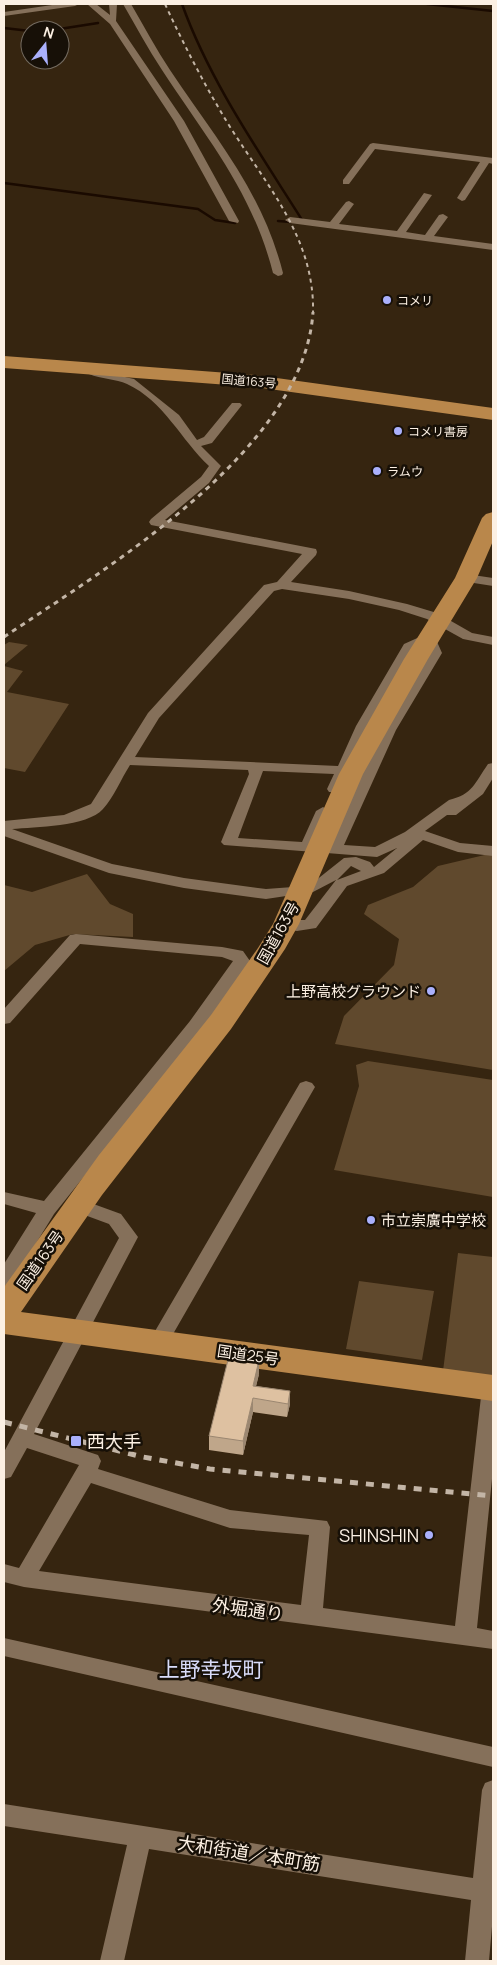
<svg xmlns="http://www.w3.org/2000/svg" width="497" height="1965" viewBox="0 0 497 1965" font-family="Manrope,'Noto Sans JP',sans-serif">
	<rect width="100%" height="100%" fill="#362510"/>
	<!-- green -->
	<path fill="#60492d" d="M9,642L28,645L4,665V645Z
		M4,666L23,671L7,692L69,704L25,772L4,768Z
		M493,853V1070L335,1044L344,1016L394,965L399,939L364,914L368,905L413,887L438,866Z
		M87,874L110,904L133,914V937L73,934L35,945L4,971V885L32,892Z
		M368,1061L493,1080V1197L334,1170L359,1086L356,1065Z
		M458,1253L493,1257V1378L443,1371Z
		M359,1281L434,1291L422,1360L346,1349Z"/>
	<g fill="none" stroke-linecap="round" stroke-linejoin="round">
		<!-- stream -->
		<path stroke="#1a0a00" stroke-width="2.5" d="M182,4C210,82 260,153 304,223
			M427,4L493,11
			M4,28L30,31
			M53,30L98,23
			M4,183L198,209L215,220L235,223
			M278,221L291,222"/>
		<!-- minor -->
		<path fill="#85705a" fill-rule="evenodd" d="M59,4H79L75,6L4,16V12Z
			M87,4H96L110,15L109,4H117L116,21L184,121L239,221L238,223L229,221L174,121L110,24Z
			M123,4H131C144,26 156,49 170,70C216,139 262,191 283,273L282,275L278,276L273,273C252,191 207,139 162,70C148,49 136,26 123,4Z
			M373,143L493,158V164L489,163L465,200L462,201L457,198L480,162L375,149L349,184H343V180L370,144Z
			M424,193L432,195L406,232L425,235L439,215L443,214L448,217L434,236L493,244V250L290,223L285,220L290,217L330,222L346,202L349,201L354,204L339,224L397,231Z
			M90,365L107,373L134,379L179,415L197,440L204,437L232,403H240L242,405L212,443L201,446L221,466L209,483L165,520L316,549L317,552L316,555L291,582L349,591L407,604L437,613L472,633L493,637V645L463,639L427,619L399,610L349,599L282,589L274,591L159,718L135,757L338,766L356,726L404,644L424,635H434L442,653L396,730L344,845L375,847L405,832L449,800C473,794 474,784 488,764L493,763V778L483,794L456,815H447L425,831L460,843L493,846V856L458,852L423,840L384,873L347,886L316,928L297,931L280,928L278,924L280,920H305L336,880L313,892L266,899L184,888L109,873L4,836V821L64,815L91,804L148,713L264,585L277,582L302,554L151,525L149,522L151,519L201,477L209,466C181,440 164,401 127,384C116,379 101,379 89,374L84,368ZM425,645L428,653L382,730L329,844L316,843L330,811L323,807L316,811L302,842L238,838L263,771L334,774L327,789L329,792H339L370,726L414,650ZM130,765L248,770L249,774L221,842L224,845L377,857L397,848L374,867L370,862L356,857L344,858L315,881L293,887L266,889L184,878L112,864L12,829C35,827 87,827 103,809C114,797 121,779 130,765ZM351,866L361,871L337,880Z
			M466,574L493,578V586L461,581L460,578Z
			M76,934L222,947L243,951L250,961L202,1029L54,1214L11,1284L4,1286V1264L36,1213L4,1204V1192L44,1201L190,1021L233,961L222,957L80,944L10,1023L4,1024V1009L70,935Z
			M306,1081L312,1083L315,1087L165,1348L158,1350L151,1348L148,1343L151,1338L300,1083Z
			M77,1198L121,1214L138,1237L34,1434L98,1455L101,1461L98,1469L230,1510L327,1521L330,1527L323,1608L455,1626L482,1388L485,1383L493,1381V1469L477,1628L493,1631V1649L24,1587L4,1582V1564L19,1568L79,1465L27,1448L11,1477L4,1479V1452L119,1238L109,1224L71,1210L68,1205L71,1200ZM91,1483L230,1528L309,1535L301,1605L39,1571Z
			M4,1638L493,1747V1767L4,1656Z
			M493,1780V1915L489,1961H465L471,1900L149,1849L124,1961H100L127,1845L4,1826V1804L473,1878L482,1790L485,1783Z"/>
		<!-- trunk -->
		<path fill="#b9874b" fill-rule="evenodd" d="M4,356L255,375L493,408V420L255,387L4,368Z
			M493,512V541L477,578L428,659L363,774L299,924L285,949L231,1029L102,1195L21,1312L493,1375V1401L4,1334V1287L99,1155L211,1015L258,948L273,924L339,774L404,659L455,578L482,518L486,514Z"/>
		<!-- rail-far2 -->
		<path stroke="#c3b5a6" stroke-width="2" stroke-dasharray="4 4" stroke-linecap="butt" d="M165,4C184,45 204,84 227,122C265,184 315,237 313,313"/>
		<!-- rail-far1 -->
		<path stroke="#c3b5a6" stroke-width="3" stroke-dasharray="5 5" stroke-linecap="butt" d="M4,637C108,567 304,450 313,312"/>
		<!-- rail -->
		<path stroke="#c3b5a6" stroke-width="5" stroke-dasharray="8 8" stroke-linecap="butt" d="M4,1422L143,1457L210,1469L493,1496"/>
	</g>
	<!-- wall -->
	<path fill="#bfa68a" d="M259,1374L256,1386L290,1391V1404L287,1417L253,1412L243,1455L209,1450V1436Z"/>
	<!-- shaded-wall -->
	<path fill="#9b8771" d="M259,1360V1374L253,1399V1386Z
		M290,1391V1404L287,1417L288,1404Z
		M253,1398V1412L243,1455V1441Z"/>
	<!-- building -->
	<path fill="#dec1a1" stroke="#9b8771" d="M229,1356L259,1360L253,1386L290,1391L288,1404L253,1398L243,1441L209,1436Z"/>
	<!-- markers -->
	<g fill="#aab0fc" stroke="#171007" stroke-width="2">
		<circle cx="387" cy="300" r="5"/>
		<circle cx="398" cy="431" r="5"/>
		<circle cx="377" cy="471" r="5"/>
		<circle cx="431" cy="991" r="5"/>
		<circle cx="371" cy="1220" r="5"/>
		<rect x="70" y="1435" width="12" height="12" rx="2.5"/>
		<circle cx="429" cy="1535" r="5"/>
	</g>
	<g text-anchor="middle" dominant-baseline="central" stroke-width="5" stroke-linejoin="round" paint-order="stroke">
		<!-- far-poi labels -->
		<g font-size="12" fill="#fcf0e3" stroke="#171007" text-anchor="start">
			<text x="397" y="300">コメリ</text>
			<text x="408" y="431">コメリ書房</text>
			<text x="387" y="471">ラムウ</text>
		</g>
		<!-- far-street labels -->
		<g font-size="12" fill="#fcf0e3" stroke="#171007">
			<text transform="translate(249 381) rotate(5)">国道163号</text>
		</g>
		<!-- street labels -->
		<g font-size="15" fill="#fcf0e3" stroke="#171007">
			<text transform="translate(278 933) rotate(-61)">国道163号</text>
			<text transform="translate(40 1260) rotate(-55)">国道163号</text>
			<text transform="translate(248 1355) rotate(8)">国道25号</text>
		</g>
		<!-- poi labels -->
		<g font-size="15" fill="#fcf0e3" stroke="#171007" text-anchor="end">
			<text x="421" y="991">上野高校グラウンド</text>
			<text x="381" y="1220" text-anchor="start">市立崇廣中学校</text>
		</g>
		<!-- near-poi labels -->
		<g font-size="18" fill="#fcf0e3" stroke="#171007" text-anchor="start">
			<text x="87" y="1441">西大手</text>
			<text x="419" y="1535" text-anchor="end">SHINSHIN</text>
		</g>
		<!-- near-street labels -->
		<g font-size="18" fill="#fcf0e3" stroke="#171007">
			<text transform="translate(248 1609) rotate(8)">外堀通り</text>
			<text transform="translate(249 1853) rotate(9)">大和街道／本町筋</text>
		</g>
		<!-- near-quarter labels -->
		<g font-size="21" fill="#d9dcfa" stroke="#171007">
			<text x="211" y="1669">上野幸坂町</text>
		</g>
	</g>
	<!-- border -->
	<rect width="497" height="1965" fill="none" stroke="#fcf0e3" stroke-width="10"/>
	<!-- north arrow -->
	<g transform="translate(45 45) rotate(17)"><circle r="24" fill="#171007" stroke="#736a5f"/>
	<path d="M0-4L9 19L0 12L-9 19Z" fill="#aab0fc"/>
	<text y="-8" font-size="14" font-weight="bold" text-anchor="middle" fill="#fcf0e3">N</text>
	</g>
</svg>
